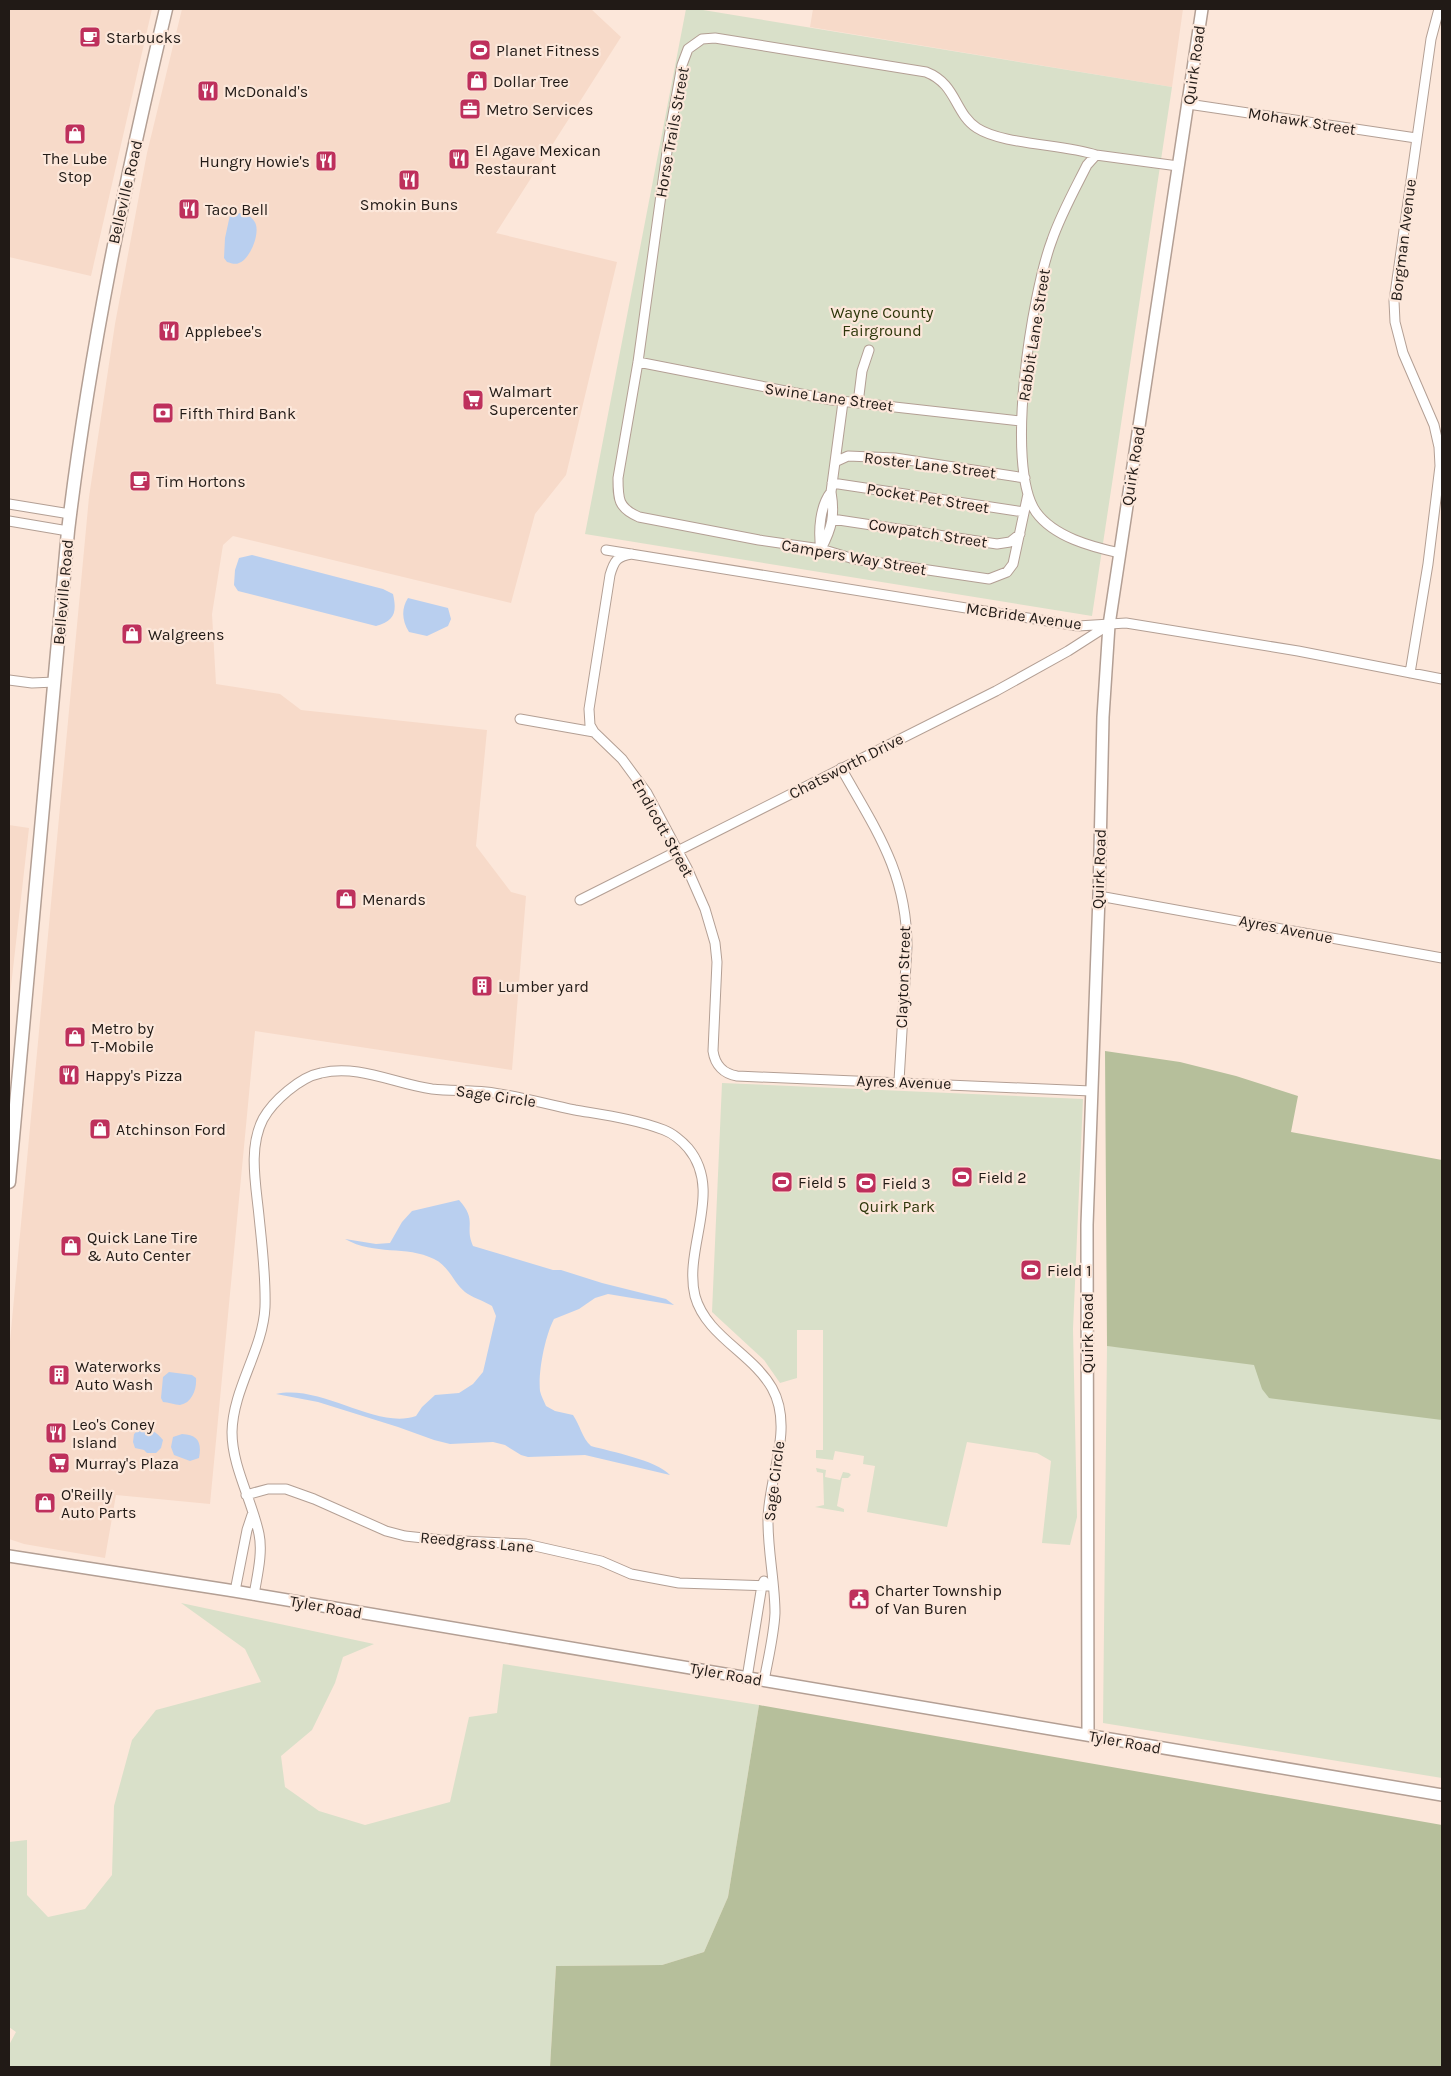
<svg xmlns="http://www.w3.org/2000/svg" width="1451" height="2076" viewBox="0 0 1451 2076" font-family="Karla,sans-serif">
	<rect width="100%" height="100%" fill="#fce7da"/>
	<!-- built -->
	<path fill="#f7dac9" d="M9,9H152L91,276L9,257Z
		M182,9H591L621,37L496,233L617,262L566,475L535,514L511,603L233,536L223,545L212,614L216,684L280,694L301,710L487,730L476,846L511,892L526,896L512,1070L255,1031L210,1504L116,1495L105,1558L24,1544L9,1539V1352L89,497L115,324L147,153Z
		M813,9H1183L1172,87L810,27Z
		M9,825L29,828L9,1004Z"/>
	<!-- green -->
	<path fill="#d9e0c9" d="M686,9H697L1172,87L1092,616L585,534Z
		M722,1083L1083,1099L1073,1329L1077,1517L1070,1545L1042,1543L1051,1461L1037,1453L967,1442L947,1527L867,1512L875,1466L863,1464L864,1456L835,1451L833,1460L816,1458V1450H823V1330H797V1378L780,1383L764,1360L712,1312Z
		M1107,1346L1258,1357L1442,1410V1778L1103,1723Z
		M816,1468L826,1470L825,1477L840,1480L843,1472L849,1473L851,1475L848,1478H842L837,1506L844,1509V1512L815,1507L824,1505L823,1473L817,1472Z
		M181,1603L374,1644L343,1657L335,1683L312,1730L281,1756L285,1787L319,1811L365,1825L450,1802L469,1717L497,1713L503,1664L759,1705L728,1897L704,1952L662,1965L556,1966L550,2067H9V2045L16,2032L9,2027V1842L27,1840V1895L48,1917L85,1909L112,1875L114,1806L132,1740L156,1710L261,1682L245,1649Z"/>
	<!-- forest -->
	<path fill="#b6bf9b" d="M1105,1051L1180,1062L1236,1076L1298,1096L1291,1132L1442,1160V1420L1269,1398L1262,1389L1254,1365L1107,1346Z
		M759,1705L1442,1825V2067H550L556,1966L662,1965L704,1952L728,1897Z"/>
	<!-- water -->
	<path fill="#b9cfef" d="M246,212C249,216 255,220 256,225C259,236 250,259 239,263C235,265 231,263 227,262L224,258L225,238L230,215Z
		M252,555L383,589L393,594C397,612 395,621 376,626L238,591L234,585L235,570L239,558Z
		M408,598L448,608L451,619L448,626L427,636L409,632C402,621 401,609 408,598Z
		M459,1200C478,1221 464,1226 473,1246L553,1270H561L602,1283L666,1299L674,1305L608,1294L595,1298L579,1309L554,1319C545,1336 538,1372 540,1391C541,1396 544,1401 546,1406L555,1411L573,1415C580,1425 582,1438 591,1446C612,1452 656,1460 670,1475L585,1455L528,1457L521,1455L505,1445L493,1442L450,1444L434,1440L398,1427L318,1402L276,1394C322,1384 376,1430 416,1416L422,1407L435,1395L459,1393L473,1384L483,1372L496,1316L492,1306C486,1302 469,1296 465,1292C453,1282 449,1266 434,1259C406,1245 375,1256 345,1239L376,1244L390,1243L402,1222L412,1211Z
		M169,1372L192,1375L196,1378C197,1389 192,1403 180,1405C175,1405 168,1402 163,1402L161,1398L163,1377Z
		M139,1429C150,1429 156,1431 163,1440L161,1448L156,1453H147L144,1450L135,1448L133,1442L134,1434Z
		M182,1434C198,1435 202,1442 199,1458L190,1461L174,1455L171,1447L173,1437Z"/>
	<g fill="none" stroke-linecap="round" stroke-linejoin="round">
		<!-- minor casing -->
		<g stroke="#b39f94" stroke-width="11">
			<path id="minor" d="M1188,104L1416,138
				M638,362L832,400L1021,421
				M858,403L862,371L869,350
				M835,462L848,456L895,458L1025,478
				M832,483L1024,512
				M1028,494L1013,564L1007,572L989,579L854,559L821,549L759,540L639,517C618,508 618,499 618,478L638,362L669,137L682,65L688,49L702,39L715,38L926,72C957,84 954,113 977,128C1003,145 1064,144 1096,155
				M9,504L70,514
				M832,519L997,544L1010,542L1020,534
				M9,521L68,531
				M821,549C832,528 835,515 831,492L843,402
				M821,549C818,531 820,506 831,492
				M606,550L1078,626L1126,623L1298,651L1442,679
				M1120,553C1092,547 1054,537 1036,512C1004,466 1032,293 1052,240C1061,214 1075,189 1087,165L1096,155L1178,166
				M632,554C617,556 614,561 610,575L589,709L590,725L594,732L622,759L647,793L687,868L705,909L715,943L717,962L713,1051C715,1065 724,1074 737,1076L1091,1091
				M1410,673L1428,564L1440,466L1439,447L1434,425L1403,353L1395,322L1394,301L1431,39L1439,9
				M9,680L32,683L55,682
				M520,719L594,732
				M841,768C876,830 907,873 907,947L899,1081
				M1099,896L1442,958
				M580,900L996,691L1068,651L1107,626
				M246,1495L268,1489H286L314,1499L386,1531L405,1536L442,1540L526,1544L601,1561L631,1574L679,1583L773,1586
				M235,1591L247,1530L252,1515
				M254,1595C257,1576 263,1553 259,1534C252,1500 232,1467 232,1432C233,1388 263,1350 265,1307C266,1277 262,1246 259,1216C256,1185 248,1148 263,1119C273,1101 300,1077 321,1073C359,1064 395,1084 432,1089C450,1091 468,1090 486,1092C515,1095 545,1104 575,1110C604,1115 636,1119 664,1130C672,1133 682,1141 688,1148C724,1191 683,1248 695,1296C706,1336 752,1353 772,1388C795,1429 767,1480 768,1522C768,1553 775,1583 775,1613C774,1635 768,1659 764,1681
				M747,1678L762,1585L764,1581"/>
		</g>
		<!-- tertiary casing -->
		<g stroke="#b39f94" stroke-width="14">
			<path id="tertiary" d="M9,1556L228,1590L1442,1795
				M1088,1735L1087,1225L1099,896L1103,717L1109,625L1202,9"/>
		</g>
		<!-- secondary casing -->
		<g stroke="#b39f94" stroke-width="15">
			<path id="secondary" d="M9,1182L68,531C89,355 125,181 166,9"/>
		</g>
		<!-- minor -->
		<use href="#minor" stroke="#fff" stroke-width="9"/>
		<!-- tertiary -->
		<use href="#tertiary" stroke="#fff" stroke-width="11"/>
		<!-- secondary -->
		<use href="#secondary" stroke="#fff" stroke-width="12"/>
	</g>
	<!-- icons -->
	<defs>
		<g id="cafe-square" transform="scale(1.125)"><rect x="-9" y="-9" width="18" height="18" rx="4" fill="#be305c" stroke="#fce7da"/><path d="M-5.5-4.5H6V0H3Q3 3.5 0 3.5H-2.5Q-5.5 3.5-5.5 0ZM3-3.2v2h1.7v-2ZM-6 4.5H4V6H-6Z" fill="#fff"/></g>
		<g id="stadium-square" transform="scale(1.125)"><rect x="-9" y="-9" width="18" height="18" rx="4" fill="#be305c" stroke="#fce7da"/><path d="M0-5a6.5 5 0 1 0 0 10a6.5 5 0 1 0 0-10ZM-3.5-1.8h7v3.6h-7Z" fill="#fff"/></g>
		<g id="shop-square" transform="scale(1.125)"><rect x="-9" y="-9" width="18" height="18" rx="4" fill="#be305c" stroke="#fce7da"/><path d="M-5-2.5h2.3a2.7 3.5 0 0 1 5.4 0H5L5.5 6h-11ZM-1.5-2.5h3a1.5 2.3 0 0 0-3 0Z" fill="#fff"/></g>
		<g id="restaurant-square" transform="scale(1.125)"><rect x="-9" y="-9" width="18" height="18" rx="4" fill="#be305c" stroke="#fce7da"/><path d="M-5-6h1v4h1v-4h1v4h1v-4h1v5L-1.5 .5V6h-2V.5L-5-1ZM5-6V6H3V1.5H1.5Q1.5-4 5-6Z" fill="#fff"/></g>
		<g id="office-square" transform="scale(1.125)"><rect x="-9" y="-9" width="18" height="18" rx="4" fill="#be305c" stroke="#fce7da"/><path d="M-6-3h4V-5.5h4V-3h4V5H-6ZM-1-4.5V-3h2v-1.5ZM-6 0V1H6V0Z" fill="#fff"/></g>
		<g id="supermarket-square" transform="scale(1.125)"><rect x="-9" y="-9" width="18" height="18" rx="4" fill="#be305c" stroke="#fce7da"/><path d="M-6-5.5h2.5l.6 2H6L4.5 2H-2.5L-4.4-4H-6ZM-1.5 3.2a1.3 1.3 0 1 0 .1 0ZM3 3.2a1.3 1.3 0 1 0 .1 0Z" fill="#fff"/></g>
		<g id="bank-square" transform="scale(1.125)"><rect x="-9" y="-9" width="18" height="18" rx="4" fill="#be305c" stroke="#fce7da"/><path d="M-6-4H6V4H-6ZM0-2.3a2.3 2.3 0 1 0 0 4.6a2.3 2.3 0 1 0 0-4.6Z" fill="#fff"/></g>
		<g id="building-square" transform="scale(1.125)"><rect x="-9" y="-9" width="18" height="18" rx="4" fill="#be305c" stroke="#fce7da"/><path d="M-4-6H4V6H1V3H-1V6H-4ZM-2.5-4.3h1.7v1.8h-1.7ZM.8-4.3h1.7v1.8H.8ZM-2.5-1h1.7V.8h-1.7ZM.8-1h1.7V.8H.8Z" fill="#fff"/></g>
		<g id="civic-square" transform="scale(1.125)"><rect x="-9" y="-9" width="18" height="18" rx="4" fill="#be305c" stroke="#fce7da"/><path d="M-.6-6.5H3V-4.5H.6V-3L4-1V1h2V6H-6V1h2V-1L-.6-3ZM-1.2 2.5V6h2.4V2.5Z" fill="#fff"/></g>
	</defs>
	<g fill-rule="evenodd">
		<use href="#cafe-square" x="90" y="37"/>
		<use href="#stadium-square" x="480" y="50"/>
		<use href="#shop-square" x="477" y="81"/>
		<use href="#restaurant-square" x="208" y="91"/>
		<use href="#office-square" x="470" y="109"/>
		<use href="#shop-square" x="75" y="134"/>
		<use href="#restaurant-square" x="459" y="159"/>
		<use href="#restaurant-square" x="326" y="161"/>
		<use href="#restaurant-square" x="409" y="180"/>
		<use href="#restaurant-square" x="189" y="209"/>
		<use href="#restaurant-square" x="169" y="331"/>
		<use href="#supermarket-square" x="473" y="400"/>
		<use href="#bank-square" x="163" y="413"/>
		<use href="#cafe-square" x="140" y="481"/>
		<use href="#shop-square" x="132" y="634"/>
		<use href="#shop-square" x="346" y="899"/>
		<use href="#building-square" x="482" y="986"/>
		<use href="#shop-square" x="75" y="1037"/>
		<use href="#restaurant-square" x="69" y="1075"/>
		<use href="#shop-square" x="100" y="1129"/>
		<use href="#stadium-square" x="962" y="1177"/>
		<use href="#stadium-square" x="782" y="1182"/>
		<use href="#stadium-square" x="866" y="1183"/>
		<use href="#shop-square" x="71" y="1246"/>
		<use href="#stadium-square" x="1031" y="1270"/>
		<use href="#building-square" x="59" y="1375"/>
		<use href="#restaurant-square" x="56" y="1433"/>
		<use href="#supermarket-square" x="59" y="1463"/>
		<use href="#shop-square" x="45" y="1503"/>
		<use href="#civic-square" x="859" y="1599"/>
	</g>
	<g text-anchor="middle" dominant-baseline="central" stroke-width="4.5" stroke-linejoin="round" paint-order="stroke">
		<!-- poi labels -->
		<g font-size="16" fill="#211a16" stroke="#fce7da" text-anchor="start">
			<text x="106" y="37">Starbucks</text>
			<text x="496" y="50">Planet Fitness</text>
			<text x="493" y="81">Dollar Tree</text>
			<text x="224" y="91">McDonald's</text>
			<text x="486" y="109">Metro Services</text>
			<text x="475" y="150">El Agave Mexican<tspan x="475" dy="18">Restaurant</tspan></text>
			<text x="75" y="158" text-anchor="middle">The Lube<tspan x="75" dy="18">Stop</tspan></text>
			<text x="310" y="161" text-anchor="end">Hungry Howie's</text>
			<text x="409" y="204" text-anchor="middle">Smokin Buns</text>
			<text x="205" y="209">Taco Bell</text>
			<text x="185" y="331">Applebee's</text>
			<text x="489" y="391">Walmart<tspan x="489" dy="18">Supercenter</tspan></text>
			<text x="179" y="413">Fifth Third Bank</text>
			<text x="156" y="481">Tim Hortons</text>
			<text x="148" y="634">Walgreens</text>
			<text x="362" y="899">Menards</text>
			<text x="498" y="986">Lumber yard</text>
			<text x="91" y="1028">Metro by<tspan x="91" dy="18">T-Mobile</tspan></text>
			<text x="85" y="1075">Happy's Pizza</text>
			<text x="116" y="1129">Atchinson Ford</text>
			<text x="978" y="1177">Field 2</text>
			<text x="798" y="1182">Field 5</text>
			<text x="882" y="1183">Field 3</text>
			<text x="87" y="1237">Quick Lane Tire<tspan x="87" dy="18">&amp; Auto Center</tspan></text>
			<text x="1047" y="1270">Field 1</text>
			<text x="75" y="1366">Waterworks<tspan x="75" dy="18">Auto Wash</tspan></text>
			<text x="72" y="1424">Leo's Coney<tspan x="72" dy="18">Island</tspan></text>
			<text x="75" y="1463">Murray's Plaza</text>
			<text x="61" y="1494">O'Reilly<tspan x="61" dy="18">Auto Parts</tspan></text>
			<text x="875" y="1590">Charter Township<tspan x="875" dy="18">of Van Buren</tspan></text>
		</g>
		<!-- street labels -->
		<g font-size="16" fill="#211a16" stroke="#fce7da">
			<text transform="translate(1194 65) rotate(-82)">Quirk Road</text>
			<text transform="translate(1302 121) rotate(9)">Mohawk Street</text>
			<text transform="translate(672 132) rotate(-80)">Horse Trails Street</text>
			<text transform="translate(125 192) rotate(-77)">Belleville Road</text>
			<text transform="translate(1403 240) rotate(-83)">Borgman Avenue</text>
			<text transform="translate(1034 335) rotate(-81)">Rabbit Lane Street</text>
			<text transform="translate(829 397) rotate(8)">Swine Lane Street</text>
			<text transform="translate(930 465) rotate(7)">Roster Lane Street</text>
			<text transform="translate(1133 466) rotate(-81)">Quirk Road</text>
			<text transform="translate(928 498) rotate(9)">Pocket Pet Street</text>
			<text transform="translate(928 533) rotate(9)">Cowpatch Street</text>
			<text transform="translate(854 557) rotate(10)">Campers Way Street</text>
			<text transform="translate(63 592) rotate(-85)">Belleville Road</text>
			<text transform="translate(1024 616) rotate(8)">McBride Avenue</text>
			<text transform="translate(846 766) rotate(-27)">Chatsworth Drive</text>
			<text transform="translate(663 828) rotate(61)">Endicott Street</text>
			<text transform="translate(1099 869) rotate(-88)">Quirk Road</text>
			<text transform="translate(1286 929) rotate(11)">Ayres Avenue</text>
			<text transform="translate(903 977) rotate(-88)">Clayton Street</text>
			<text transform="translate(904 1082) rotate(2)">Ayres Avenue</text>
			<text transform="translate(496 1096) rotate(8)">Sage Circle</text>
			<text transform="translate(1087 1333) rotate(-90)">Quirk Road</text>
			<text transform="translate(774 1481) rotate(-83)">Sage Circle</text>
			<text transform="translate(477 1542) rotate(5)">Reedgrass Lane</text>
			<text transform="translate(326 1607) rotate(10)">Tyler Road</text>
			<text transform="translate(726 1674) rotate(10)">Tyler Road</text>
			<text transform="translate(1125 1742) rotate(10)">Tyler Road</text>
		</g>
		<!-- park labels -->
		<g font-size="16" fill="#2e370b" stroke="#fce7da">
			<text x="882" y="312">Wayne County<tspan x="882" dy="18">Fairground</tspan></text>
			<text x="897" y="1206">Quirk Park</text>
		</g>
	</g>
	<!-- border -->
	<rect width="1451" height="2076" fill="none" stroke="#211a16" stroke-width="20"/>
</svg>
